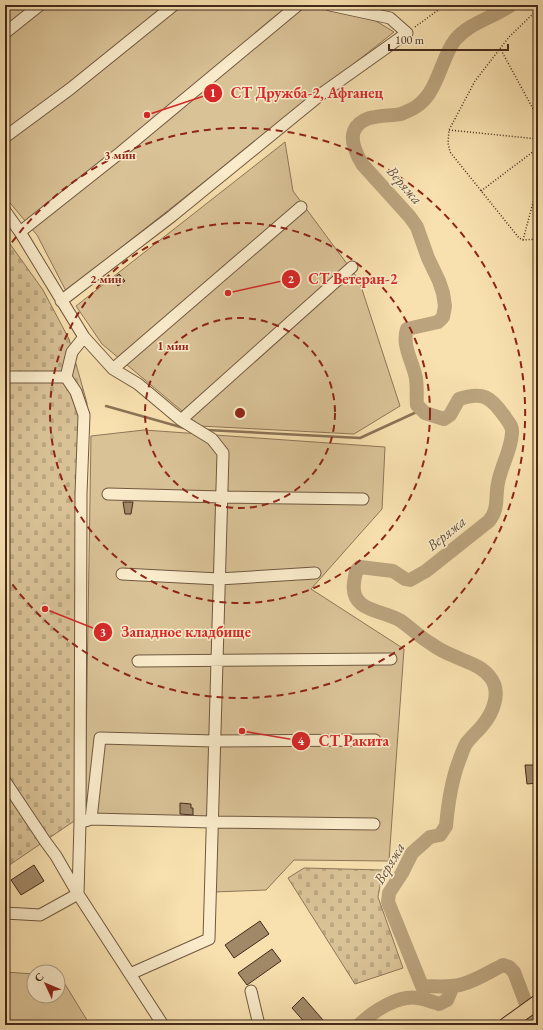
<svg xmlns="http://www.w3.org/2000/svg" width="543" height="1030" viewBox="0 0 543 1030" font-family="'EB Garamond',serif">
	<defs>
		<pattern id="cemetery-stones" width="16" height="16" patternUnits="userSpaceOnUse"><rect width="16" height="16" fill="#d9c296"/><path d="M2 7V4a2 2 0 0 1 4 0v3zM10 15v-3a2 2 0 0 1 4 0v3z" fill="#bba781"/></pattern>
	</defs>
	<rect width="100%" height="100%" fill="#f8e1af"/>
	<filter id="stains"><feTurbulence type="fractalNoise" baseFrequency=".005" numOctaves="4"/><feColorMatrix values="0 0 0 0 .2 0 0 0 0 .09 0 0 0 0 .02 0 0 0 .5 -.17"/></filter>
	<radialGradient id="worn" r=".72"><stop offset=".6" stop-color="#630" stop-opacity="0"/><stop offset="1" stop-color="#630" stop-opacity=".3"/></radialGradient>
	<!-- green -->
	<path fill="#d9c296" stroke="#8e7658" d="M5,5H320L376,21L394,32L66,291L37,235L5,197Z
		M285,142L293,191L359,280L400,406L354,434L200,426L102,344L76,306Z
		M144,430L385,447L382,509L311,589L404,649L389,861L294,860L266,890L214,892L216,818L85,813L91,436Z
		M5,972L34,974V996H58V976H60L90,1025H5Z"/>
	<!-- cemetery -->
	<path fill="url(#cemetery-stones)" stroke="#8e7658" d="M5,237L43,290L69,339L87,403L83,815L5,868Z
		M304,868L383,870L378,897L403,968L355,984L288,878Z"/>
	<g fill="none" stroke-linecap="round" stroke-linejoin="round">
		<!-- stream -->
		<path stroke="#8a7356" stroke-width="2.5" d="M106,406L184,428
			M207,430L360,438L421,410"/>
		<!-- river -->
		<path stroke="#baa37d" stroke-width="14" d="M511,5C493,18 470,22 455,40C441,58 438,92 417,106C413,109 406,112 401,114C386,117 362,113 354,131C350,141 357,156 363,165L410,217L417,227L428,258L439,281L443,293L445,306L443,317L438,322L407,329C402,344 411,359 415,374C418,384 416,395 417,405L425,413L444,419L450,415L459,399C483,391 491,397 505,417C508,422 513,426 512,433C511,451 501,466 498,483C495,498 499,509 489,521L426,571L410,580L405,579L393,571L360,567C355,571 355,576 354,583C350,612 384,610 401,621C411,628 420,637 430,643C437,648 446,653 454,656C466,662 481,665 490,677C502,692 493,713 482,726C477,732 470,738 466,744C463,749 461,756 459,761C451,782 448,804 446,826L440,835L430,837L412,853L402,873L389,893L388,902L422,986C435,986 451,988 463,984C477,980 489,972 503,965L509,967L514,972L534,1025
			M359,1025C373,1011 398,995 418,998C425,999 433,1002 439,1004L447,1000L453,986"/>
	</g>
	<!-- building -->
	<path fill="#a18968" stroke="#432a1b" d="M119,274L125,281L118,286L113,279Z
		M123,502H133L131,514H125Z
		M525,765H538V783L527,784Z
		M180,803L191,804V808H193V815L180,814Z
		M34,865L44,881L21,895L11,880Z
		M260,921L269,934L234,958L225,945Z
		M272,949L281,961L247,985L238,973Z
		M303,997L323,1020L317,1025H307L292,1008Z"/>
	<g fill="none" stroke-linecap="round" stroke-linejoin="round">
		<!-- minor casing -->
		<g stroke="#705840" stroke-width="13">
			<path id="minor" d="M5,33L40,5
				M5,137L70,89L174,5
				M5,211L20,232L84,337L113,369L138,384L181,420L212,439L223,453L209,939L130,974
				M20,232L121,152L298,5
				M61,301L172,216L324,92L407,33L390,18L330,5
				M113,369L301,207
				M5,377H66L72,352L84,337
				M66,377L76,392L84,415L81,494L80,822L78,894
				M181,420L352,267
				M108,494L222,497L363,499
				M122,574L219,579L315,573
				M138,661L391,659
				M5,781L45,841L56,856L78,894L163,1025
				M91,819L100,738L214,741L375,740
				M85,821L91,819L212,822L374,824
				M5,913L40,915L78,894
				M251,991L259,1025"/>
		</g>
		<!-- major casing -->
		<g stroke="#432a1b" stroke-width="16">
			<path id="major" d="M506,1025L538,1002"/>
		</g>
		<!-- path -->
		<path stroke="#432a1b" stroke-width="1.5" stroke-dasharray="1 2" stroke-linecap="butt" d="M538,9L509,37L475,81L449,130L448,143L450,152L519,238L523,240L538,239
			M415,27L445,5
			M501,50L538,118
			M449,130L538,139
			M481,191L538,148
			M523,240L538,184
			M489,1025L496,1020"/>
		<!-- minor -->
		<use href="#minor" stroke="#faeccb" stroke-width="11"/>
		<!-- major -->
		<use href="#major" stroke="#f8e1af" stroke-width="14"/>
	</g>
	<!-- distance rings -->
	<g fill="none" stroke="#8f2418" stroke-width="2" stroke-dasharray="7 5">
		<circle cx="240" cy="413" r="95"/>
		<circle cx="240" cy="413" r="190"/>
		<path d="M5 252A285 285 0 1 1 5 574"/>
	</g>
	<g text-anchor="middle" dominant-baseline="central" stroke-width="3" stroke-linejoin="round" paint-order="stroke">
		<!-- water labels -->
		<g font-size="15" font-style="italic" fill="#674e38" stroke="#faeccb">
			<text transform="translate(405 185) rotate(49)">Веряжа</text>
			<text transform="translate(446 533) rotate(-39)">Веряжа</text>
			<text transform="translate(389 863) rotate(-59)">Веряжа</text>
		</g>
	</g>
	<circle cx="240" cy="413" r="6" fill="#8f2418" stroke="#faeccb" stroke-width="2"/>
	<g font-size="12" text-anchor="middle" font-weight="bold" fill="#8f2418" stroke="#faeccb" stroke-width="3" stroke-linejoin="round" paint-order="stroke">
		<text x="120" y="159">3 мин</text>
		<text x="106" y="283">2 мин</text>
		<text x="173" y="350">1 мин</text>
	</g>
	<!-- callouts -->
	<path fill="none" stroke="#d62828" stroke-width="1.5" d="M147 115L213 93M228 293L291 279M45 609L103 632M242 731L301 741"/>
	<g fill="#d62828" stroke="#faeccb" stroke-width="1.5">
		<circle cx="147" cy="115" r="4"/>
		<circle cx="228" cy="293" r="4"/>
		<circle cx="45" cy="609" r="4"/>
		<circle cx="242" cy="731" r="4"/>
		<circle cx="213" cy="93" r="10"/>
		<circle cx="291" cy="279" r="10"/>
		<circle cx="103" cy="632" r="10"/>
		<circle cx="301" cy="741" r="10"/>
	</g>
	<g font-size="12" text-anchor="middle" font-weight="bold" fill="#fff">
		<text x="213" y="97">1</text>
		<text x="291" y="283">2</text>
		<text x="103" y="636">3</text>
		<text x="301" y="745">4</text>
	</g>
	<g font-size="15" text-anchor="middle" font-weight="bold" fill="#d62828" stroke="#faeccb" stroke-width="3" stroke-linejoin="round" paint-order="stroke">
		<text x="307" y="98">СТ Дружба-2, Афганец</text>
		<text x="353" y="284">СТ Ветеран-2</text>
		<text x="186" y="637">Западное кладбище</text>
		<text x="354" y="746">СТ Ракита</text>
	</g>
	<!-- margin -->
	<rect width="543" height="1030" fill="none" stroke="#f8e1af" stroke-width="20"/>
	<rect x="6" y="6" width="531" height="1018" fill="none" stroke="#432a1b" stroke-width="2"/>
	<rect x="10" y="10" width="523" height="1010" fill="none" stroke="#432a1b"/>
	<!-- north arrow -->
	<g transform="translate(46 984) rotate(314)"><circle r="19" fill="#faeccb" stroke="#b19e85"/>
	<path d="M0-3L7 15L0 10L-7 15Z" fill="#8f2418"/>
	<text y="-6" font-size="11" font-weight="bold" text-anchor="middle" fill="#432a1b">С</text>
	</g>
	<!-- scale -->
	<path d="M389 44v6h119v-6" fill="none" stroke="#432a1b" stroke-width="2"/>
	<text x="395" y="44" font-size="12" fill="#432a1b" stroke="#faeccb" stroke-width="3" paint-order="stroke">100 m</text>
	<rect width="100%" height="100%" filter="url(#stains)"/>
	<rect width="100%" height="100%" fill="url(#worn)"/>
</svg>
